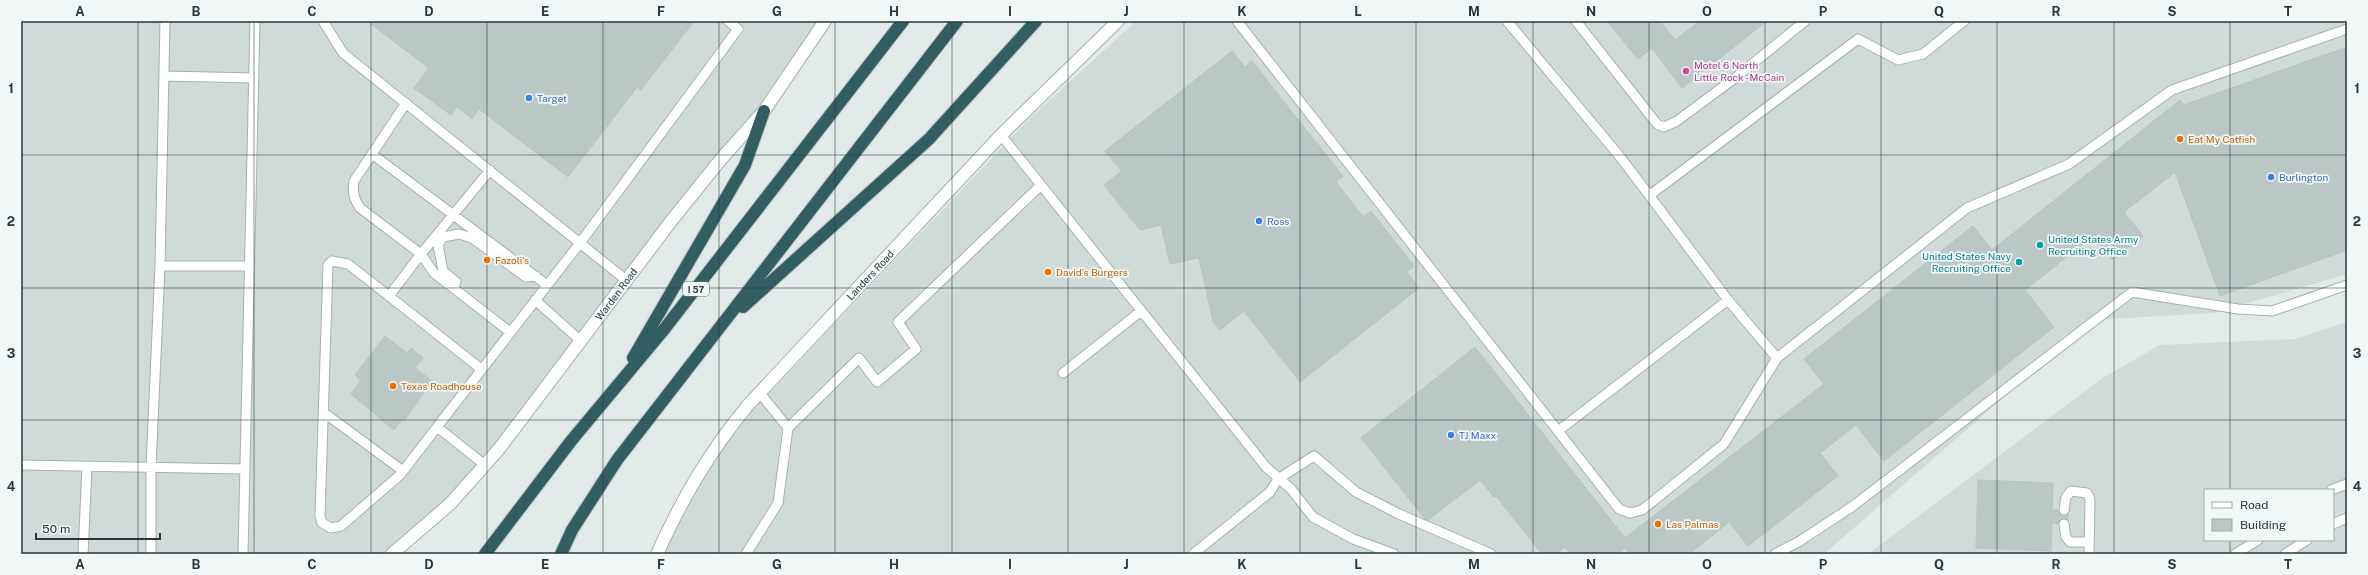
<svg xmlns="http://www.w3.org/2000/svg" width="2368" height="575" viewBox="0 0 2368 575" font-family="'Public Sans',sans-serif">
	<rect width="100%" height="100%" fill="#e1eae8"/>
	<!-- built -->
	<path fill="#d0dad8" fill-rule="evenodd" d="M21,21H819L722,158L499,449L409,541L389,554H21Z
		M1136,21H2347V274L2214,313L2092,320L1824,554H664L700,474L749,414L1027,121Z
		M2347,322V554H1868L2104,377L2160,345L2295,339ZM2205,490H2333V540H2205Z"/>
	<!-- building -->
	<path fill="#bac7c5" stroke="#b5c3c1" d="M367,21H694L641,90L637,87L568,177L479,109L472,119L457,107L451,115L414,88L429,68Z
		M1607,21H1660L1675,40L1700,21H1767L1682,88L1652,48L1638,59Z
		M2347,47V250L2220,296L2175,172L2124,212L2143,236L2112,260L2093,236L2025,290L2054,327L1884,461L1856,425L1820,453L1838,476L1748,546L1729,522L1689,554H1630L1625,548L1617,554H1571L1565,547L1556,554H1542L1496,496L1494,497L1480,480L1428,520L1425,519L1361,438L1475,347L1625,538L1824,384L1804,359L1973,226L1992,250L2180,100L2184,105Z
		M1232,51L1245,67L1252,61L1288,107L1343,176L1336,182L1363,217L1371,211L1414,266L1407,272L1419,288L1300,382L1244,311L1220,330L1213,321L1199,258L1170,264L1161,225L1140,230L1104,185L1122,171L1105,151Z
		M385,336L407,353L411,348L423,358L415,368L432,381L404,421L402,419L394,430L351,394L361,380L355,375Z
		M1978,480L2053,483L2052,510H2058L2063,516L2068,514V520L2063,518L2058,524L2052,523L2051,551L1976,548Z"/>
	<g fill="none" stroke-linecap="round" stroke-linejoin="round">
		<!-- service casing -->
		<g stroke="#a5b1b0" stroke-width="11">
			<path id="service" d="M323,21L343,53L626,280
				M1237,21L1619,509L1630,513L1642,510L1724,444L1777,358L1967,208L2069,164L2172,90L2347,29
				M1507,21L1621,158L1728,300L1777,358
				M1576,21L1657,124L1664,127L1677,121L1735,78L1805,21
				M164,76L254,78
				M406,103L354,181C352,192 354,199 360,208L421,254L389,296L348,264L332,261L328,265L320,516L322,523L331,528L341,526L400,475L437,427L485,465
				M1001,135L1266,467L1291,489L1313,517L1353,539L1394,554
				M372,154L547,285
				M490,170L421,254L434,273L510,332
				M1650,195L1858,39L1898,60L1923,54L1964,21
				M160,266H249
				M456,282L443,271L438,245L443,237L459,234L472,238L526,277L536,276
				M389,296L481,369
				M535,300L581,341
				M1063,373L1141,311
				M323,412L403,471
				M437,427L580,243L738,29L728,21
				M788,428L859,358L877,382L916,349L898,322L1041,185
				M1558,431L1728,300
				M21,465L244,469
				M2331,490L2347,484
				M2064,510L2066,497L2071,491L2087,493L2090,499L2089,554
				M2064,524L2066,537L2070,542H2089
				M2333,524L2347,518
				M83,554L87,467
				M151,554V467L160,266L165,21
				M243,554L255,21
				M746,554L778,503L788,428L760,393
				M1193,554L1270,492L1278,479L1314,456L1356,492L1399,514L1491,554
				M1775,554L1800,541L1853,506L2132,292L2238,309L2272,311L2347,285
				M2235,554L2258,540
				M2285,554L2307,540"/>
		</g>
		<!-- minor casing -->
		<g stroke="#a5b1b0" stroke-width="14">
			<path id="minor" d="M657,554C683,497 709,452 749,404L1001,135L1118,21"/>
		</g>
		<!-- tertiary casing -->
		<g stroke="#a5b1b0" stroke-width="14">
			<path id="tertiary" d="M392,554L450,504L499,449L672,220L722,158L764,111L825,21"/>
		</g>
		<!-- motorway casing -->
		<g stroke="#bdc4c4" stroke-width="14">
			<path id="motorway" d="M743,307L929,139L1036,21
				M633,358L745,165L764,111
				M485,554L571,441L662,332L903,21
				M561,554L572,530L617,460L957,21"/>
		</g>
		<!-- service -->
		<use href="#service" stroke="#fff" stroke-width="9"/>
		<!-- minor -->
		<use href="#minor" stroke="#fff" stroke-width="12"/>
		<!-- tertiary -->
		<use href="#tertiary" stroke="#fff" stroke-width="12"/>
		<!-- motorway -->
		<use href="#motorway" stroke="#335e61" stroke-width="12"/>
	</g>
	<!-- grid -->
	<path fill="none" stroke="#243939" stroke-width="1" stroke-opacity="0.55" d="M138,21V554M254,21V554M371,21V554M487,21V554M603,21V554M719,21V554M835,21V554M952,21V554M1068,21V554M1184,21V554M1300,21V554M1416,21V554M1533,21V554M1649,21V554M1765,21V554M1881,21V554M1997,21V554M2114,21V554M2230,21V490M21,155H2347M21,288H2347M21,420H2347M2230,540V554"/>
	<!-- markers -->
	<circle fill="#d1479c" stroke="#f1f7f6" stroke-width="1.5" cx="1686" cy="71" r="4"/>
	<g fill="#3f7fe0" stroke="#f1f7f6" stroke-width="1.5">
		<circle cx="529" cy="98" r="4"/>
		<circle cx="2271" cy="177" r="4"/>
		<circle cx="1259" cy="221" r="4"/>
		<circle cx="1451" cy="435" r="4"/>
	</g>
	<g fill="#e8710a" stroke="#f1f7f6" stroke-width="1.5">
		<circle cx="2180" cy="139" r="4"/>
		<circle cx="487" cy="260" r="4"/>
		<circle cx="1048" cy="272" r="4"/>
		<circle cx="393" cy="386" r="4"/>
		<circle cx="1658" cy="524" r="4"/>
	</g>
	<g fill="#0f9aa8" stroke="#f1f7f6" stroke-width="1.5">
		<circle cx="2040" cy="245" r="4"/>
		<circle cx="2019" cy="262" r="4"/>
	</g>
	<g text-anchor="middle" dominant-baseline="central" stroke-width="3.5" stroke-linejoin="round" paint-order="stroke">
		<!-- shield labels -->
		<rect fill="#f1f7f6" stroke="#627272" stroke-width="1" x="683" y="282" width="26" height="14" rx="3"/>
		<g font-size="9" font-weight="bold" fill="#243939">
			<text x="696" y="289">I 57</text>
		</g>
		<!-- hotel labels -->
		<g font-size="10" fill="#b23c85" stroke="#f1f7f6" text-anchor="start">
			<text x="1694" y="65">Motel 6 North<tspan x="1694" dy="12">Little Rock - McCain</tspan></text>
		</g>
		<!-- shop labels -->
		<g font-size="10" fill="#366cbe" stroke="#f1f7f6" text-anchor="start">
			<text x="537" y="98">Target</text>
			<text x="2279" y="177">Burlington</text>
			<text x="1267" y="221">Ross</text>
			<text x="1459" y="435">TJ Maxx</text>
		</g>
		<!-- food labels -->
		<g font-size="10" fill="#c56008" stroke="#f1f7f6" text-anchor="start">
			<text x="2188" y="139">Eat My Catfish</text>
			<text x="495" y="260">Fazoli's</text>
			<text x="1056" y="272">David's Burgers</text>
			<text x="401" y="386">Texas Roadhouse</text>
			<text x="1666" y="524">Las Palmas</text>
		</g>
		<!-- culture labels -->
		<g font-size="10" fill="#0d838f" stroke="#f1f7f6" text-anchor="start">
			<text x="2048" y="239">United States Army<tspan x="2048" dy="12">Recruiting Office</tspan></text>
			<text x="2011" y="256" text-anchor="end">United States Navy<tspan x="2011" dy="12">Recruiting Office</tspan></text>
		</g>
		<!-- street labels -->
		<g font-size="10" fill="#243939" stroke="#f1f7f6">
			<text transform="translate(870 275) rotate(-47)">Landers Road</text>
			<text transform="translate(616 294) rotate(-53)">Warden Road</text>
		</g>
	</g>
	<!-- border -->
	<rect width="2368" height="575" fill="none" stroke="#f1f7f6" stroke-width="44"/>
	<!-- legend -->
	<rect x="2204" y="489" width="130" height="52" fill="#f1f7f6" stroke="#9fabaa"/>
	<rect x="2212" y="502" width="20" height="6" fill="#ffffff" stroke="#9fabaa"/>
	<text x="2240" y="509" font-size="12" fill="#243939">Road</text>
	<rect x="2212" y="519" width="20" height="12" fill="#bac7c5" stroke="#9fabaa"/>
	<text x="2240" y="529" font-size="12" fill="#243939">Building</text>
	<!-- scale -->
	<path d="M36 533v6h124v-6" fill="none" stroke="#243939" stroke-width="2"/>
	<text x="42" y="533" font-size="12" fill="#243939" stroke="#f1f7f6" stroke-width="3" paint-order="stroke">50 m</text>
	<rect x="22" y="22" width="2324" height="531" fill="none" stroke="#243939" stroke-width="1.5"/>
	<g font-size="13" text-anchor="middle" font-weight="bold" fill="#243939">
		<text x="80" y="16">A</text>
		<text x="196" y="16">B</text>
		<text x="312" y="16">C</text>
		<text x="429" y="16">D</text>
		<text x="545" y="16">E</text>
		<text x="661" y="16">F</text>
		<text x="777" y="16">G</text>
		<text x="894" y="16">H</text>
		<text x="1010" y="16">I</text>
		<text x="1126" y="16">J</text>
		<text x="1242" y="16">K</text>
		<text x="1358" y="16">L</text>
		<text x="1474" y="16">M</text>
		<text x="1591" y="16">N</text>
		<text x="1707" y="16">O</text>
		<text x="1823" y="16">P</text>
		<text x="1939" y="16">Q</text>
		<text x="2056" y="16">R</text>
		<text x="2172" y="16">S</text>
		<text x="2288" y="16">T</text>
		<text x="11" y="93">1</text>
		<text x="2357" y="93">1</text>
		<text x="11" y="226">2</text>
		<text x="2357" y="226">2</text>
		<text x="11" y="358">3</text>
		<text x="2357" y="358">3</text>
		<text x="11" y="491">4</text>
		<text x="2357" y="491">4</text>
		<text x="80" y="569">A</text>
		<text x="196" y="569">B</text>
		<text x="312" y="569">C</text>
		<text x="429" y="569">D</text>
		<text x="545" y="569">E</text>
		<text x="661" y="569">F</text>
		<text x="777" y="569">G</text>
		<text x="894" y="569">H</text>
		<text x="1010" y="569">I</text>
		<text x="1126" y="569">J</text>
		<text x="1242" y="569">K</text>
		<text x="1358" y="569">L</text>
		<text x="1474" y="569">M</text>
		<text x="1591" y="569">N</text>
		<text x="1707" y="569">O</text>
		<text x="1823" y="569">P</text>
		<text x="1939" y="569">Q</text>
		<text x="2056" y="569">R</text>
		<text x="2172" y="569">S</text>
		<text x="2288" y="569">T</text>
	</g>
</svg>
